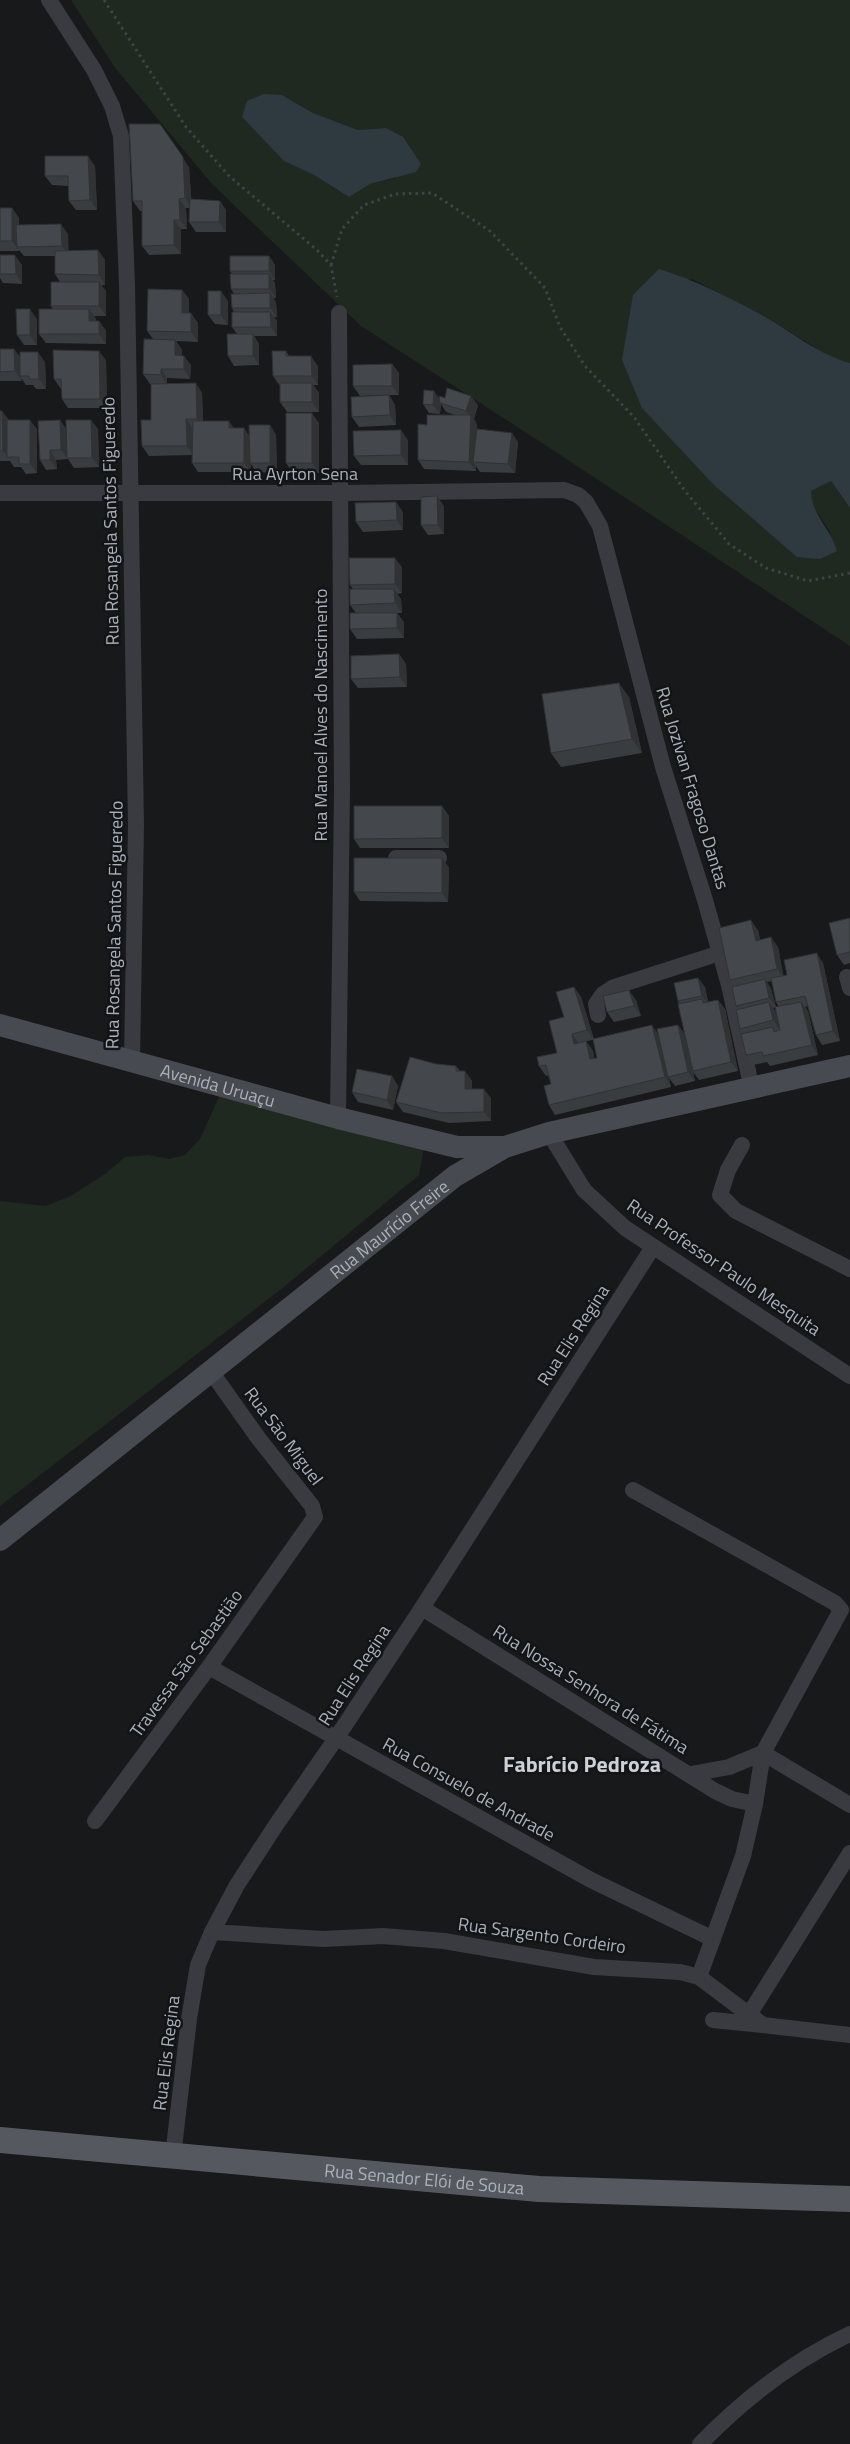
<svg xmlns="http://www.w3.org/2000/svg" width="850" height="2444" viewBox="0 0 850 2444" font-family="'Titillium Web',sans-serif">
	<rect width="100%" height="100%" fill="#18191b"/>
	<!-- green -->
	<path fill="#202920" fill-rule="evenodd" d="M71,0H850V363L832,358L763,315L692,279L633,295L834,538L811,503V491L831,481L850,508V646L536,439L361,326L212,184L116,69ZM282,95L313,113L358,130L386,128L396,178L370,184L349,197L314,175L285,161L242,117Z
		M220,1095L424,1147L419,1175L285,1286L0,1506V1201L46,1206L71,1196L105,1174L125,1157L148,1155L169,1159L185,1155L200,1139Z"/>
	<!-- water -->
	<path fill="#2e3a40" d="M264,94L282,95L313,113L358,130L386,128L403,137L421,164L416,172L370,184L349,197L314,175L284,161L242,117L247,101Z
		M659,269C695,280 729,297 762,315C791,331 817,354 850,363V508L831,481L811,491C811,514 831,529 837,551L820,559L797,557L714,485L642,408L622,360L633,295Z"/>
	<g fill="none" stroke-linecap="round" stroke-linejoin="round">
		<!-- path -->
		<path stroke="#3f4247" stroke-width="3" stroke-dasharray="2.5 4" stroke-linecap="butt" d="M104,0L186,127L229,176L317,250L331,265L337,297
			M331,265L342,229L364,205L395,194L432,193L490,231L545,288L560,327L585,366L634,417L685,491L729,544L766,568L808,581L850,573"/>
		<!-- street -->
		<path stroke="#393b40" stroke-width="16" d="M49,0L94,70L112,106L121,136L127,284L136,825L132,1060
			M0,493H339L564,490L578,495L586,502L600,526L663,767L705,900L729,985L752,1089
			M396,858H439
			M847,977L850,988
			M598,1015L596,1004L603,994L614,987L720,953
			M338,1118L342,791L339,313
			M549,1133L584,1190L625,1228L850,1376
			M742,1145L728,1170L720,1195L736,1211L850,1269
			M633,1490L835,1603L841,1610L763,1753L755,1804L743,1856L699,1977
			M422,1608L715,1791L732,1799L755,1804
			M209,1667L591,1880L713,1939
			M691,1774L729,1767L763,1753L850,1805
			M95,1821L209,1667L315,1517L312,1506L259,1439L210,1370
			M212,1932L323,1939L383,1936L444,1941L594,1967L680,1972L699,1977L763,2025L850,2035
			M750,2013L850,1853
			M713,2020L763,2025
			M173,2156L189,2019L198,1965L212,1932L237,1885L276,1825L337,1737L422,1608L653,1247
			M700,2444C743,2400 794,2360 850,2334"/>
		<!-- secondary -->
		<g stroke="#474a50" stroke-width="22">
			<path id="s1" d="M0,1025L338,1118L457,1147H503"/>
			<path id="s2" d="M0,1540L455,1176L505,1147L549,1133L850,1066"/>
		</g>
		<!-- primary -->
		<path stroke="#55595f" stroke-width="26" id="s3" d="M0,2140L539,2189L850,2199"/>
	</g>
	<!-- wall -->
	<path fill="#3a3d40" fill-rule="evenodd" d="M95,166L97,210H76L69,201L68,186L52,185L45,176Z
		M189,167L191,199L220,201L226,210V232H196L189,222L190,208H186L187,229H181V254L149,255L142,246V211H140L133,201Z
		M0,208H12L19,218V225L68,234V251L98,250L105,260V285H101L106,291V316H94L96,319V321H99L106,331V344L46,343L39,334L53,309L51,306L60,282L55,274V256H24L19,250V251H0Z
		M0,255L22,265V284L3,283L0,278Z
		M269,256L275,265V280H273L275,283L276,298H273L276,302L277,317H274L277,321V336H254L259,344V365L234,366L228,356L237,334L232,327L234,312L232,308L234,294L231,289L232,274L230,271Z
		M182,290L189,299V313L198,323V342L176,341L182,350V356L191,365L190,379L167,378V384L202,393L203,421L234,428H244L249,436L270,425L276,435L277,473L256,472L251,464V472H198L192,463V455L149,456L142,446L151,420L156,384H150L143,374L153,339L147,331Z
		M228,301V325L215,324L208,315Z
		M37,319V345H24L17,335Z
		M0,349H14L20,357L45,362L46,389H36L33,385H26L21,378L22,381H0Z
		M286,351L289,356L318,366V385H313L319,393V412H287L280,402V386L273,376Z
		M106,360L107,408H68L62,399V389H61L54,379Z
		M392,364L399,373V395H389L395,405L396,425L359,427L352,417L386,395L360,396L353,386Z
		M439,398H445L478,405L474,419L477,425V429L518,442L515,473L480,472L476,466V471L424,469L418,460L455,415L446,412L441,404L440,414L429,413L423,404Z
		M0,411L9,420L37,429V473L26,474L21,467H14L10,461H0Z
		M60,420L66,429H98L99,467L74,468L68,459L56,460L57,469L46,470L40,460Z
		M319,423V473H293L286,463Z
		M408,440V465H361L354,456Z
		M444,506V534L428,535L421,525Z
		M403,512V530L363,532L356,522Z
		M402,567V593L397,594L401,599L402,613H397L404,622V638L357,639L350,629L356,613L350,605L353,589L350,585Z
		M399,654L406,664L407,687L358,688L351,679Z
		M629,697L642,753L561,767L551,753Z
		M442,806L449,816V848H360L354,839Z
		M442,858L449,868L448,902L360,901L354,892Z
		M850,918V963L844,965L837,955Z
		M758,930L760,940L778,947L783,976L823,963L840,1041L822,1045L816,1035L808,1006L805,1007L808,1011L818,1055L770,1066L767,1062L753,1065L746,1055L744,1034L740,1029L738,1009L736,1006L734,986L730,980ZM772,981L776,1002L779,1007L780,1030L776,1031L780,1030L775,1011L773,1008L776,1007L771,989L767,982Z
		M698,978L705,987L708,1002L718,1000L725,1009L738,1071L699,1080L693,1072L695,1081L675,1086L669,1078L671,1087L555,1115L549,1105L551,1084L548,1075L546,1076L539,1066L557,1053L564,1017L574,987L581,997L594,1039L658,1034H685L679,1004L678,1001ZM593,1040L597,1058H594L593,1051L586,1041Z
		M636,1000L641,1016L614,1022L607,1012Z
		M436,1064L456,1066L460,1071H465L472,1081V1089L491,1098V1121L449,1123L403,1112L396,1102Z
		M392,1076L398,1086L393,1110L358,1102L352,1092Z"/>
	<!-- shaded-wall -->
	<path fill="#303234" d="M160,124L189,167L192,208L185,198Z
		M88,156L95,166L97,210L90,200Z
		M179,199L186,208L187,229L180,220Z
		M220,201L226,210V232L219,222Z
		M12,208L19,218V247H17L19,251L12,241Z
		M174,220L181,229V254L174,245Z
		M61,224L68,234L69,256L62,246Z
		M98,250L105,260V285L99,275Z
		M15,255L22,265V284L16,274Z
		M269,256L275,265V280L269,271Z
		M269,274L275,283L276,298L269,289Z
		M99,282L106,291V316L99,306Z
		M182,290L189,299V322L182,313Z
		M221,291L228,301V325L221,315Z
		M270,293L276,302L277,317L270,308Z
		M30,309L37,319V345L30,335Z
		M89,309L96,319V331L89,321Z
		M270,312L277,321V336L271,327Z
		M191,313L198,323V342L191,332Z
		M99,321L106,331V344L99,334Z
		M253,334L259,344V365L253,356Z
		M175,340L182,350L181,365L175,355Z
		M14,349L21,359L20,376L21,378L22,381L15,371Z
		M99,351L106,360L107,408L100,399Z
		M38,352L45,362L46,389L39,379Z
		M184,356L191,365L190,379L184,369Z
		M311,356L318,366V385L312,376Z
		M392,364L399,373V395L392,386Z
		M161,369L167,378V384L161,375Z
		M196,383L202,393L203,429L197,419Z
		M312,383L319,393V412L312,402Z
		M434,391L441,401L440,403L441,404L440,414L433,405Z
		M389,395L395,405L396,425L390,415Z
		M471,396L478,405L474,419L477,425L476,462H473L476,466V471L469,462L470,417L466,411Z
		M2,411L9,420L8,457L3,451Z
		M312,413L319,423V473L312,463Z
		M186,419L193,429V455L187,446Z
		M30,420L37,429V473L30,464Z
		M60,420L67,430V458L61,450Z
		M91,420L98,429L99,467L92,458Z
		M229,421L235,430L229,428Z
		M270,425L276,435L277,473L270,463Z
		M244,428L250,437V463L251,464V472L244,463Z
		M401,430L408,440V465L401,455Z
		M512,433L518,442L515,473L508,464Z
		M50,450L56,460L57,469L50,460Z
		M437,496L444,506V534L438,525Z
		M396,502L403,512V530L397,520Z
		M395,558L402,567V593L395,584Z
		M394,589L401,599L402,613L395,603Z
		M397,613L404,622V638L397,628Z
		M399,654L406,664L407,687L400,677Z
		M619,683L629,697L642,753L632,739Z
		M442,806L449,816V848L442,838Z
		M442,858L449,868L448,902L442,893Z
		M751,920L758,930L763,950L756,941Z
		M771,937L778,947L784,978L777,969Z
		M817,953L823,963L840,1041L833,1031Z
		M698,978L705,987L709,1006L702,996Z
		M765,979L771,989L776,1007L769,998Z
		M574,987L581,997L594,1040L587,1030Z
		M629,990L636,1000L641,1016L634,1006Z
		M718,1000L725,1009L738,1071L731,1062Z
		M769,1002L775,1011L780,1030L773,1020Z
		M801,1002L808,1011L818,1055L812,1045Z
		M652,1025L659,1035L671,1087L665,1077Z
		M678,1025L685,1034L695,1081L688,1072Z
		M572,1034L579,1044H574Z
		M586,1041L593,1051L596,1068L590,1059Z
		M465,1071L472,1081V1098L465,1089Z
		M392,1076L398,1086L393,1110L387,1100Z
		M484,1089L491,1098V1121L484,1112Z"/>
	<!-- building -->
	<path fill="#44474b" stroke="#303234" d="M129,124H160L183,157L185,198L179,199L180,220H174V245L142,246V201H133Z
		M45,156H88L90,200L69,201L68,176H45Z
		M190,199L220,201L219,222H189Z
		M0,208H12V241H0Z
		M61,224L62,246L17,247L16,225Z
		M98,250L99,275L55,274V251Z
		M0,255H15L16,274H0Z
		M230,256H269V271H230Z
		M230,274H269V289H231Z
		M51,282H99V306H51Z
		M148,289L182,290V313H191V332L147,331Z
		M208,291H221V315H208Z
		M270,293V308H232L231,294Z
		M16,309H30V335H17Z
		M39,309H89V321H99V334H39Z
		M232,312H270L271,327H232Z
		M227,334H253V356H228Z
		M144,339L175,340V355L184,356V369H161V375L143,374Z
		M0,349H14L15,371L0,372Z
		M53,350L99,351L100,399H62L61,379H54Z
		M272,351H286V356H311L312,376H273Z
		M20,352H38L39,379H29V376H20Z
		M392,364V386H353V365Z
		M196,383L197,419H186L187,446H142L141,420H151V384Z
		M280,383H312V402H280Z
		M447,388L471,396L466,411L440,403L439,396L445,398Z
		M424,390L434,391L433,405L423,404Z
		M389,395L390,415L352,417L351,397Z
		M0,411H2L3,451H0Z
		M286,413H312V463H286Z
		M427,415H471L469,462L418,460V424L427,425Z
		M7,420H30V464H19V457H7Z
		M60,420L61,450H50V460H40L38,421Z
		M66,420H91L92,458H67Z
		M193,421H229V428H244V463H192Z
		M249,425H270V463H250Z
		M477,429L512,433L508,464L473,462Z
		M401,430V455L354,456L353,431Z
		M437,496L438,525H421V497Z
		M396,502L397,520L356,522L355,503Z
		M349,558H395V584L350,585Z
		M350,589H394L395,603L350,605Z
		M350,613H397V628L350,629Z
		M399,654L400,677L351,679V656Z
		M619,683L632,739L551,753L542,694Z
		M354,806H442V838L354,839Z
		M354,858H442V893L354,892Z
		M850,918V952L837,955L829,923Z
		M751,920L756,941L771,937L777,969L730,980L719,928Z
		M817,953L833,1031L816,1035L805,996L776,1002L771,978L787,975L784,960Z
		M698,978L702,996L678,1001L674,983Z
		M765,979L769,998L736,1006L732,987Z
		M574,987L587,1030L572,1034L574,1044L586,1041L590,1059L597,1058L593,1039L652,1025L665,1077L549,1105L544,1086L551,1084L546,1065L539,1066L537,1057L557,1053L549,1021L564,1017L556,992Z
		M629,990L634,1006L607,1012L603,996Z
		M702,999L703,1003L718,1000L731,1062L693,1071L678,1004Z
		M769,1002L773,1020L740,1029L736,1010Z
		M801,1002L812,1045L763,1056L762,1052L746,1055L741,1034L773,1027L774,1032L780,1030L775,1007Z
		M678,1025L688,1072L668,1077L657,1029Z
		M410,1057L436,1064L456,1066V1071H465V1089H484V1112L442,1113L396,1102Z
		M357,1069L392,1076L387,1100L352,1092Z"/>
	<g text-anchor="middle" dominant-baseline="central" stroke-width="5" stroke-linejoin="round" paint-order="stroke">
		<!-- street labels -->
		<g font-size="18" fill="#aab1bb" stroke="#131416">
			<text x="295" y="473">Rua Ayrton Sena</text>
			<text transform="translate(110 521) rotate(-91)">Rua Rosangela Santos Figueredo</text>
			<text transform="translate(320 715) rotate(-90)">Rua Manoel Alves do Nascimento</text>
			<text transform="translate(693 788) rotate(73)">Rua Jozivan Fragoso Dantas</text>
			<text transform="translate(114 925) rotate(-89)">Rua Rosangela Santos Figueredo</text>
			<text stroke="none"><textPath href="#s1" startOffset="226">Avenida Uruaçu</textPath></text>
			<text stroke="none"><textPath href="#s2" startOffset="498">Rua Maurício Freire</textPath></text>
			<text transform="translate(724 1267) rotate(34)">Rua Professor Paulo Mesquita</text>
			<text transform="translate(573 1335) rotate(-57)">Rua Elis Regina</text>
			<text transform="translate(284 1436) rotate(53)">Rua São Miguel</text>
			<text transform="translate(186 1663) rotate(-54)">Travessa São Sebastião</text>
			<text transform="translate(354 1675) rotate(-57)">Rua Elis Regina</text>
			<text transform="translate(591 1689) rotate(32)">Rua Nossa Senhora de Fátima</text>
			<text transform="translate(469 1789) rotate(29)">Rua Consuelo de Andrade</text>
			<text transform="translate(542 1935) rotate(8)">Rua Sargento Cordeiro</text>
			<text transform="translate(166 2053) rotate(-83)">Rua Elis Regina</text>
			<text stroke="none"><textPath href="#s3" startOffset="426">Rua Senador Elói de Souza</textPath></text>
		</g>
		<!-- district labels -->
		<g font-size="22" font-weight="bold" fill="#ccd0d7" stroke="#131416">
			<text x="582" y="1764">Fabrício Pedroza</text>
		</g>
	</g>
</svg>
